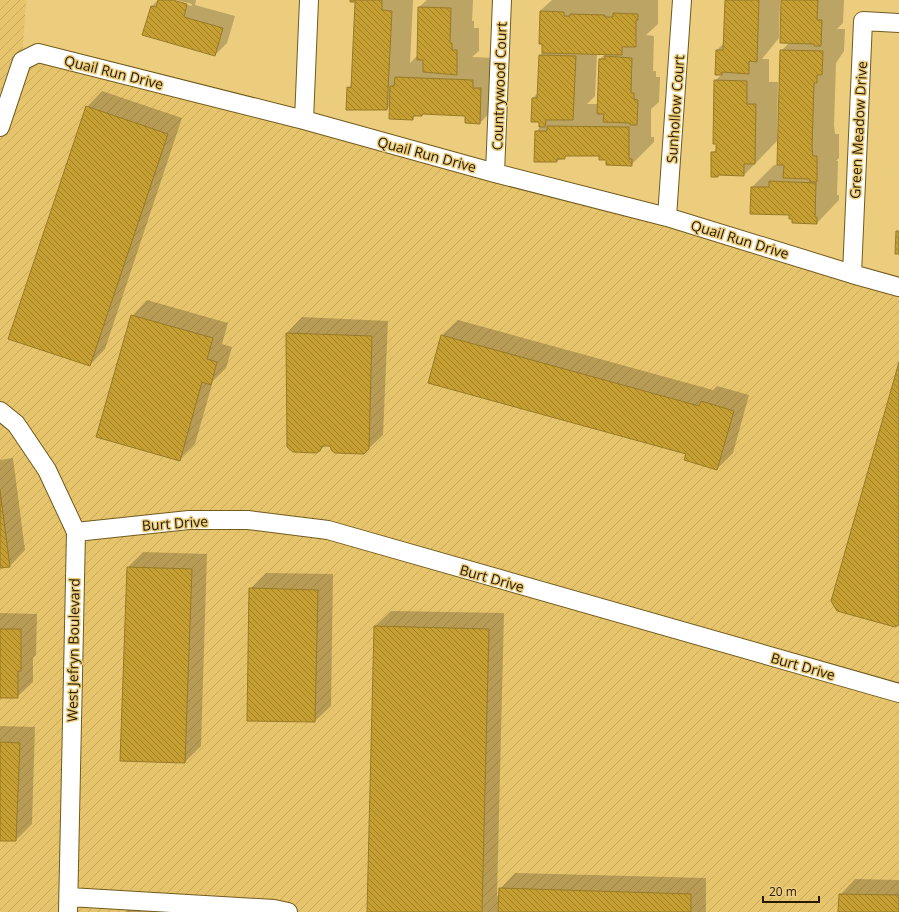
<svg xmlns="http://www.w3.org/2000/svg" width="899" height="912" viewBox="0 0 899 912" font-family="'Open Sans',sans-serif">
	<defs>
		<pattern id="industrial-furrows" width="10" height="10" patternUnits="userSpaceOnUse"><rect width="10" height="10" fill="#e6c46c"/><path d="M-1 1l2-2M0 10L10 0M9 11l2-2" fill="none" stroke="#c5a85c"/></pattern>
		<pattern id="building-back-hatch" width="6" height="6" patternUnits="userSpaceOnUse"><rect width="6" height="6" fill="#c59f32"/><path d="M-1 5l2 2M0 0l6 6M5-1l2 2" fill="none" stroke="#a08128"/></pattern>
	</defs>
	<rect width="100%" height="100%" fill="#eccd7e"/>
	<!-- industrial -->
	<path fill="url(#industrial-furrows)" d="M0,0H26L22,60L38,53L899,287V912H0Z"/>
	<!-- shadow -->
	<path fill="#0003" fill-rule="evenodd" d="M158,0H170L191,6L192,4L177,0H196L195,5L235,16L227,43L215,55L151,7Z
		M351,0H413L410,63L418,55L419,7L427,0H473L472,21H474V28H479V51L472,57L495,58L502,100L480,123L466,115L424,113L422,115H416L412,119L390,106L387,109L348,88L352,84L356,1Z
		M552,0H658V24L646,35L654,36L653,71H656V77H660L659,102L651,109V137H654V142L631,165L607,159L600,155H568L557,161L536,132L540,127V121L533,98L538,93L540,55L543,52L540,11ZM597,54H605L600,59L598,104H587L595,96Z
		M726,0H780L779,38L762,59H769V82H778L777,141L744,175L719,174L717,176L712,153L717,149L715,81L722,74H716L717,50L724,43Z
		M782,0H844L843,23L837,29H845L844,51L836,63L834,125L835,134H839V158L836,161H838L837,195H839V200L817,223L793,218L752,187L774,165H778L781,51L790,42Z
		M102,91L182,118L105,349L90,365L87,107Z
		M147,300L228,323L222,344L232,347L226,368L213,381L195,444L180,459L132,316Z
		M302,317L388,321L383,435L367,450L331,445H325L319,451L288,446L287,333Z
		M458,320L713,390L717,386L749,395L733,453L717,469L442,335Z
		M13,458L25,550L10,566L0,567V460Z
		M143,552L207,554L201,746L185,762L128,567Z
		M266,573L333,574L331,706L315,721L250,589Z
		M391,611L504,613L497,896H499L500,889L515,873L706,878V912H368L375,626Z
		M0,613L37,614L36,655L33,658V682L17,697H0Z
		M0,726L35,727L32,824L16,840H0Z
		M855,879L899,880V912H839L840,895Z
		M135,903L261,912H125Z"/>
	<!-- building -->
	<path fill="url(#building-back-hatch)" stroke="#987b29" d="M158,0H173L187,4L184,17L223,28L215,56L142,35L151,6L156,7Z
		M350,0H382V10L392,11L387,110H346L347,87L351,88L355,2H350Z
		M725,0H759L757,62L749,61V74L722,72V75H715L716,50H723Z
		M781,0H818L817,20H822L821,46H814V44L780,43Z
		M418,7L451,8L450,43H452V50H457V75L423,72V60H417Z
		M540,11L564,12V16H570V14L605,15V17H613V13L638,14V20H636V47H622V55L542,53V44H539Z
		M780,50L823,51L822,75H817V83H814L812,148L813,156H817V182H810V179L783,178L784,165H777Z
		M539,55L576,56L573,120H546L545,127H539V122H531L532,98H537Z
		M605,56L632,58L631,93H634V99L638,100L637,125H630V123L603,122L604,114H597L599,59H605Z
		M395,77L473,80V88H481L480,124L465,123V116L422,114V116H413V120L389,119L390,86H394Z
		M714,80L747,81V104H756L755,164H744V176L718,175V177H711V152H716V144H713Z
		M86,106L168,134L90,366L8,339Z
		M547,126L629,127V159H632V166L606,165V160H599V156H565V159H557V162H534L535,131H547Z
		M769,181L816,183L815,217H817V224L792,223V219H789V215L750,214L751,187H769Z
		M896,231H899V254H895Z
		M131,315L213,338L207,359L217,362L211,385L202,382L180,461L96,437Z
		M286,333L372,336L369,449L364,454L335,453L332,451L330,446H322L320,451L316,453L293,452L287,447Z
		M441,335L699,406L701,401L734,411L717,470L684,460L686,454L428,383Z
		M899,362V625L895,627L837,611L831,601Z
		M0,490L10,567L0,568Z
		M127,567L192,569L185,763L120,761Z
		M249,588L318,590L315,722L247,721Z
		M374,626L489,629L482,912H367Z
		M0,629H21V671H18V698H0Z
		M0,742L20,743L16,841H0Z
		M499,888L691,894V912H498Z
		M839,894L899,895V912H838Z"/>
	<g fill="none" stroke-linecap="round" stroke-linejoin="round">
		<!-- minor casing -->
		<g stroke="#715b1e" stroke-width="20">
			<path id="minor" d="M304,120L309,0
				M0,127L22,61L38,53L304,120L495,173L667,217L852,274L899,287
				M495,173L502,0
				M667,217L682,0
				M852,274L863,21L899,23
				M0,411L16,424L47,470L76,532L68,912
				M76,532L189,520H248L328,530L899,693
				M69,897L274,909L288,912"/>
		</g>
		<!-- minor -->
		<use href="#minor" stroke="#fff" stroke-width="18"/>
	</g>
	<g text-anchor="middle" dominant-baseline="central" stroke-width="3" stroke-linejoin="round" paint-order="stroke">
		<!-- street labels -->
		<g font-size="14" fill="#261a00" stroke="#eccd7e">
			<text transform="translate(114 72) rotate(14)">Quail Run Drive</text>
			<text transform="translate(499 86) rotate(-88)">Countrywood Court</text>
			<text transform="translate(675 109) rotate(-86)">Sunhollow Court</text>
			<text transform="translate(858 130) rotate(-87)">Green Meadow Drive</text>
			<text transform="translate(427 154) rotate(15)">Quail Run Drive</text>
			<text transform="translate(740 239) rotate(17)">Quail Run Drive</text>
			<text transform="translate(175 523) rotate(-4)">Burt Drive</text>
			<text transform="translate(492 578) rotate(16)">Burt Drive</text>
			<text transform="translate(73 650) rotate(-89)">West Jefryn Boulevard</text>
			<text transform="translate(803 666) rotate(16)">Burt Drive</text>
		</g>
	</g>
	<!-- scale -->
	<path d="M763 896v6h56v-6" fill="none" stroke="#261a00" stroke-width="2"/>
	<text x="769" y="896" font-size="12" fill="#261a00" stroke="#eccd7e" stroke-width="3" paint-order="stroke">20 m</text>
</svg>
